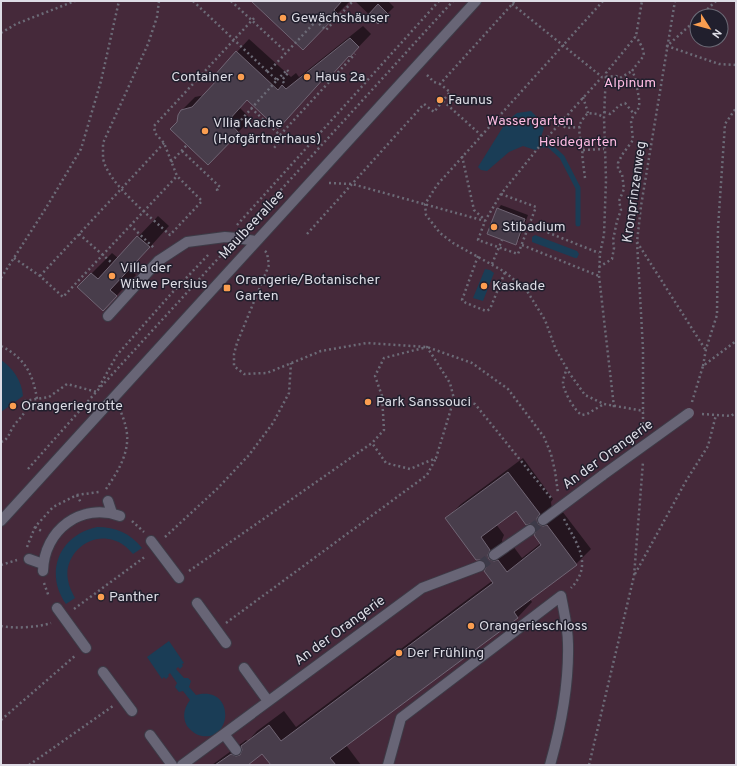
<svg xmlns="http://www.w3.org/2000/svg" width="737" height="766" viewBox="0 0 737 766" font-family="Overpass,sans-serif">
	<rect width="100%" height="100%" fill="#211f2d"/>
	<!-- green -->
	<path fill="#45293a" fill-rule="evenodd" d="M1,1H736V765H1ZM697,16H721V40H697Z"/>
	<!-- water -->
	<path fill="#1a3d56" d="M531,111L538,118L544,128L539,143L542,145L541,148L535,150L523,146L509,152L487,171L481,170L478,167L506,122L517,113Z
		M535,235L577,251L579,254L577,258H575L532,242V237Z
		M485,269L490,270L494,273L483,301L473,298Z
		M1,360C13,368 22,381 23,396L1,412Z
		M97,527C116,527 130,533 142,548L133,554C127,547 121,542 113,540C88,532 63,556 68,580C69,587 72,592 75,598L66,604C44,573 59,535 97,527Z
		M169,641L184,663L182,664L183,666L180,669L178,667L176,669L184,678H188L191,681L189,687L196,695C235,685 233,741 202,736C196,735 191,731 187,726C182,717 184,708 190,700L183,691L179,692L175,687L177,683L170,673L168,675L169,676L166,679L164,677L162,679L147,657Z"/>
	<!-- shadow -->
	<path fill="#0007" fill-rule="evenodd" d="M252,1H350L303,49Z
		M355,1H388L394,7L378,23Z
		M363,26L371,34L350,56L327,75L290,115L248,99L240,108L251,119L220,151L178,122L182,110L195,97L205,95L220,79L237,52L249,39L291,77L296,73L299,77Z
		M501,205L528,215L519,240L515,244L498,209Z
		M158,216L169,226L130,269L136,275L103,310L78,287L112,253L118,258Z
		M523,458L553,499L551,502L552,510L562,511L591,549L576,564L530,599L532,602L518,617L346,745L361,765H272L263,753L246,765H212L246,740L248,741L257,731L284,711L296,727L492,581L485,561L447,518L461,504ZM516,510L536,525L541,543L522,558L513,546L503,545L502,540L504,535L496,524Z"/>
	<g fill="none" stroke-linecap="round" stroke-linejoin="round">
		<!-- stream -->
		<path stroke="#1a3d56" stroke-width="5" d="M542,145H549L562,157L578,188V224"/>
	</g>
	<!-- building -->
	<path fill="#483d4b" stroke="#706574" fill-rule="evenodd" d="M251,1H342L334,10L338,14L303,50Z
		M378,4L388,14L378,24L368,15Z
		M350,38L359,47L350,57L349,56L329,78L326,76L278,129L247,100L228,121L239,133L208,165L170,129L177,122L178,115L181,110L192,107L218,79L214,76L236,51L278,90L282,85L286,89Z
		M497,208L525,219L516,245L487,234Z
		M137,236L150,247L110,290L117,296L103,311L77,287L91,273L98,279Z
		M508,472L540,514L537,518L538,524L543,526L547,525L577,565L514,612L518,618L330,758L336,765H271L262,754L248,765H215L231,754L236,756L240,755L242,750L241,746L269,725L281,741L493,583L484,571L486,567L484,561L481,560H476L445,518ZM516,511L526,525L530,524L535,526L536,530L534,535L541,545L507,572L498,560L494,561L489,559L488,555L490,550L481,537Z"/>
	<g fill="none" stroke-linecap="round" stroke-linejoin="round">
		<!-- street-tunnel -->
		<path stroke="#3d3b49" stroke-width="10" stroke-dasharray="10 5" stroke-linecap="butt" d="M530,530L543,520
			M480,566L494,555"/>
		<!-- lane casing -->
		<g stroke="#3d3b47" stroke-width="12">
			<path id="lane" d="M108,316L158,261L187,242L225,237L237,238L256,241
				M388,765L401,718L561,596C564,612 568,628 568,644C569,685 561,726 550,765"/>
		</g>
		<!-- street casing -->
		<g stroke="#3d3b47" stroke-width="12">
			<path id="street" d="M108,501L112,513
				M543,520L603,475
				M151,541L179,578
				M494,555L530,530
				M29,559L43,564
				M43,571C44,530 81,502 120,516
				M197,603L226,643
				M57,608L86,648
				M244,668L268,701
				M103,672L132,711
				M224,734L236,750
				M150,735L172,765
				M182,765L422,588L480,566"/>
		</g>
		<!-- secondary casing -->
		<g stroke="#3d3b47" stroke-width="12">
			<path id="secondary" d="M1,521L476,1"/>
		</g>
		<!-- path -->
		<path stroke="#6c6b77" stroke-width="2.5" stroke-dasharray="2 3" stroke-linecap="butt" d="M159,1L157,17L148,44L103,143C103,148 103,153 103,158C107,183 152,218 170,235L202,201L177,176L164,143L155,133L154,126L256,16
			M193,1L268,72
			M231,1L286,52
			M603,1L437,185L425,204L426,215L440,233L453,243L505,272L527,291L545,320L556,350L570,374L585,395L604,404L644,411
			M512,4L602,77
			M700,16L716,1
			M697,19L667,46L719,64L736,65
			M1,33L16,24L75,1
			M427,75L434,82L440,84
			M277,80L287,70
			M284,83L282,80L289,72L287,70
			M583,97L588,113
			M443,101L482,136
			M251,108L283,138L273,149
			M604,112L610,114C616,110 616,106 625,103L634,114C643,107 638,96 637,87C636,81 635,76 632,71C644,53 649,59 636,36
			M241,120L277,80L268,72L316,21L326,30L353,1
			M560,123L566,128L580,127
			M280,135L355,54
			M583,150L604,149
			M182,151L220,187L217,190L219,191
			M462,156L474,210L485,220
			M171,162L187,145
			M585,178L582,154L583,150C581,143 578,131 580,124C582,120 585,116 588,113L597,114L604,117
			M329,183L352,184L485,221
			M501,194L536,207L518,254L478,240L485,221L501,194L543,142L602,77L616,76L620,78L632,71
			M130,225L154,248
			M237,225L439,1
			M529,225L599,253
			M247,227L453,1
			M79,234L112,263
			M307,234L424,104L434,112L450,92L440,84L515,1
			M637,242L705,349
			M522,245L599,276
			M265,251L267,253L269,265L237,343L234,354V366L244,374L267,373L321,351L367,343L427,347L472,363L508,389L544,437L551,454L555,471L558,493
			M478,256L462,300L466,303L486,311L490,309L505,272
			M14,258L40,276L63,297L177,176
			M492,264L502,240
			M599,267L612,259L614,248L613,240L617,221L621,210L619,201L624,189L622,174L618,169V163L622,155L633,140L631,121L634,114
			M40,276L164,143
			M1,278L46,208L81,149L101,81L119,1
			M1,346C25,358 33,374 37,399
			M703,366L706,349L717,315L718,228L725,124L736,108
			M567,367C566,372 563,378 563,383C563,390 575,412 582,415L587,414L604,404
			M99,387L117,355L170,295L210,253
			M454,399L475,404L551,498
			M692,402L703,366L736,341
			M614,407L599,276L600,253L604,235L606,180L604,117L606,73L636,36L642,1
			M702,414L731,416L736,412
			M643,429V349L637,242L641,206L675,1
			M1,442C9,439 9,433 13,427C16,422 21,418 24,413V401L49,397L67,384L97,392
			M28,469L97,391L225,251
			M106,489C117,473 129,454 127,434C126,425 123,417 120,410
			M77,495L81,503
			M564,519C576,543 594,564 571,588
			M132,521L144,532
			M35,527L43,532
			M165,537L218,488L249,455L273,423L289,393L291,363
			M27,547L35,527L53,507L77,495L99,492
			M1,565L17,560
			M189,571L372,443L384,430L382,396L375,376L384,358L427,347L450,383L454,399L436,458L410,469L386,463L372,443
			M635,574L686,481L708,446L716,415
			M44,583L49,597
			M74,609L146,556
			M226,623L427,475L436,458
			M1,626C14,629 39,627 51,623
			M1,720L76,655
			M29,765L113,706
			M589,765L634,576L643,462"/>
		<!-- lane -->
		<use href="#lane" stroke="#686576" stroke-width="10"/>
		<!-- street -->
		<use href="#street" stroke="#686576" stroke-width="10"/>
		<!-- secondary -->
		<use href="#secondary" stroke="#686576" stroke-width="10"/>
		<!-- street-bridge casing -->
		<g stroke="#3d3b47" stroke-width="12" stroke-linecap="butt">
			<path id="street-bridge" d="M603,475L689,413"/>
		</g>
		<!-- street-bridge -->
		<use href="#street-bridge" stroke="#686576" stroke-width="10"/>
	</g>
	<!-- markers -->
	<g fill="#fb9e50" stroke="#211f2d" stroke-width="1.5">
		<circle cx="283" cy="18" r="4"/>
		<circle cx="241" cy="77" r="4"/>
		<circle cx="307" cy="77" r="4"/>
		<circle cx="440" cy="100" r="4"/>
		<circle cx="205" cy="131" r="4"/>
		<circle cx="494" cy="227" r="4"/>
		<circle cx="112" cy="276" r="4"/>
		<circle cx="484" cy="286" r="4"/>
		<rect x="223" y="284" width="8" height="8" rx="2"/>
		<circle cx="368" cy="402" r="4"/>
		<circle cx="13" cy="406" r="4"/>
		<circle cx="101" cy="597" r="4"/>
		<circle cx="471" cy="626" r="4"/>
		<circle cx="399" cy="653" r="4"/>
	</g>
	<g text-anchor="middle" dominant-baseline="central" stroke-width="3" stroke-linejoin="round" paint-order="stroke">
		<!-- poi labels -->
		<g font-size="14" fill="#dddce5" stroke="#211f2d" text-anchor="start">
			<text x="291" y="18">Gewächshäuser</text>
			<text x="233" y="77" text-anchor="end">Container</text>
			<text x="315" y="77">Haus 2a</text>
			<text x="448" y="100">Faunus</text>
			<text x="213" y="123">Vllia Kache<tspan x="213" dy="16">(Hofgärtnerhaus)</tspan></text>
			<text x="502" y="227">Stibadium</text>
			<text x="120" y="268">Villa der<tspan x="120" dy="16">Witwe Persius</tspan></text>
			<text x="235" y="280">Orangerie/Botanischer<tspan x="235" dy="16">Garten</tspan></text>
			<text x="492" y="286">Kaskade</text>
			<text x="376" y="402">Park Sanssouci</text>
			<text x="21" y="406">Orangeriegrotte</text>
			<text x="109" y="597">Panther</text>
			<text x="479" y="626">Orangerieschloss</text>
			<text x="407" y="653">Der Frühling</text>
		</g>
		<!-- park labels -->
		<g font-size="14" fill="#fdbbe2" stroke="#211f2d">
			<text x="630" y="83">Alpinum</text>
			<text x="530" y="121">Wassergarten</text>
			<text x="578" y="142">Heidegarten</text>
		</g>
		<!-- street labels -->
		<g font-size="14" fill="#dddce5" stroke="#211f2d">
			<text transform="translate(635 192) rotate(-82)">Kronprinzenweg</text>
			<text transform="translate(252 225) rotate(-47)">Maulbeerallee</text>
			<text transform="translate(608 455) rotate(-36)">An der Orangerie</text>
			<text transform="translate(340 631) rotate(-36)">An der Orangerie</text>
		</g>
	</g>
	<!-- border -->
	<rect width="737" height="766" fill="none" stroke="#dddce5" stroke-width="4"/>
	<!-- north arrow -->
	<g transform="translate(709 28) rotate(126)"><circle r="19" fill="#211f2d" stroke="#6c6b77"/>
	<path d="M0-3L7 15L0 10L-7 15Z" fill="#fb9e50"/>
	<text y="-6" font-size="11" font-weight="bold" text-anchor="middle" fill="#dddce5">N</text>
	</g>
</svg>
